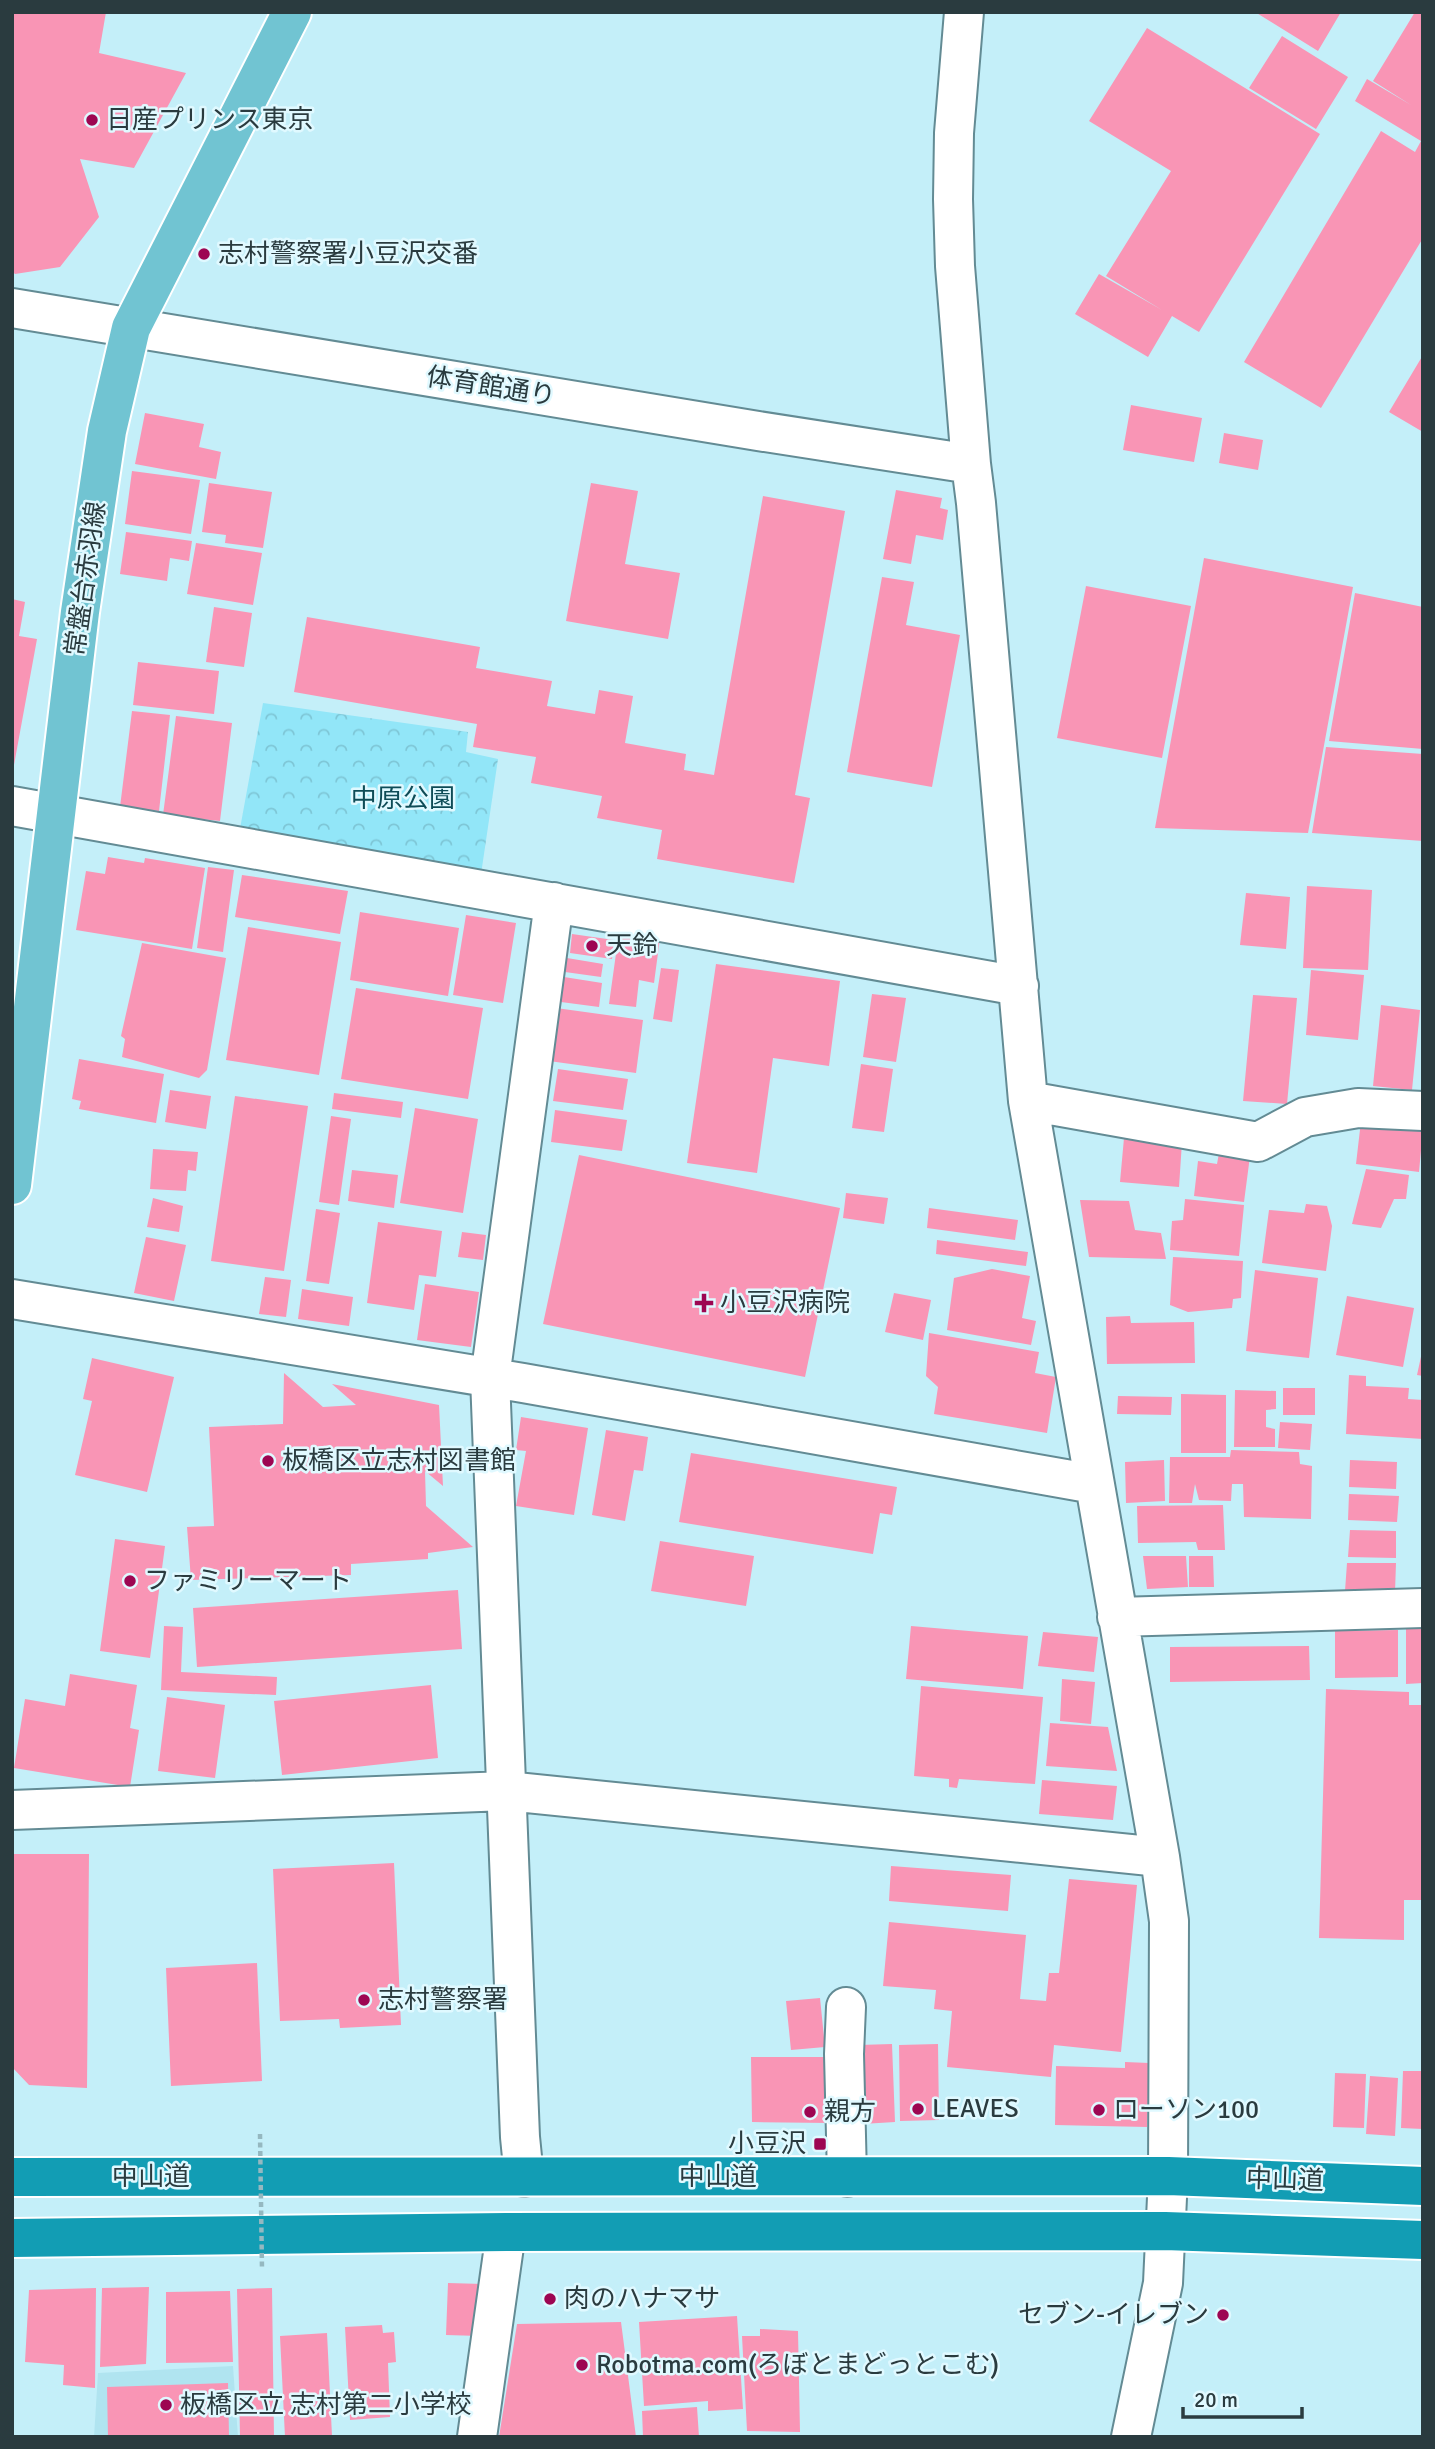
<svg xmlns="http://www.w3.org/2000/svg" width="1435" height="2449" viewBox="0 0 1435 2449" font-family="Signika,'Noto Sans JP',sans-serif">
	<defs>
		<pattern id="park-crowns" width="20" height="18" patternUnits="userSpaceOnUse" patternTransform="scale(1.75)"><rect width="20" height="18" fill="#92e6f8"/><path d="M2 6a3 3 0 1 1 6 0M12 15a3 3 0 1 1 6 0" fill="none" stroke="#7ec6d6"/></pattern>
	</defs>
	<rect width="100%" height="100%" fill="#c4eff9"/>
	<!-- built -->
	<path fill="#b0e4f0" d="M233,2366L238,2437H94L98,2373Z"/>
	<!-- park -->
	<path fill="url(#park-crowns)" d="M263,703L468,732L466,752L498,759L479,888L237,845Z"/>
	<!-- building -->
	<path fill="#f995b5" d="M12,12H106L99,53L186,73L134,168L80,159L99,217L60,267L15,274L12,271Z
		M1255,12H1341L1318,51Z
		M1415,12H1423V238L1321,408L1244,362L1381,131L1415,152L1421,141L1355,101L1367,79L1411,105L1373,81Z
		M1147,28L1320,134L1199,332L1172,316L1148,357L1075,314L1099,274L1162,310L1106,276L1171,171L1089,121Z
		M1282,36L1348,77L1316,129L1249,88Z
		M1423,355V432L1389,412Z
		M1131,405L1202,418L1194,462L1123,450Z
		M145,413L204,424L199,447L221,452L216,479L135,464Z
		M1224,433L1263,440L1258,470L1219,463Z
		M132,471L200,480L191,534L125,524Z
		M209,483L272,492L263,548L225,543L226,535L202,532Z
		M591,483L638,491L625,564L680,573L668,639L566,621Z
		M896,490L942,498L940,508L948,510L943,540L916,535L911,564L883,559Z
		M763,496L845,511L795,795L810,798L794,883L657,859L662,830L597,818L602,796L531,783L536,757L473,747L477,724L294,692L307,617L480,647L476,668L552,681L547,706L595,714L599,690L633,696L625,743L686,754L684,770L714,775Z
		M126,532L192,541L189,561L170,558L167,581L120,574Z
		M196,543L262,553L253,605L187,594Z
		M1204,558L1353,587L1308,833L1155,828Z
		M882,577L914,582L906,625L960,635L932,787L847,772Z
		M1086,586L1191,606L1162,758L1057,738Z
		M1355,593L1423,607V749L1329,741Z
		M12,599L25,602L19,636L37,639L14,765Z
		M214,607L252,613L244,667L206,662Z
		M138,662L219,671L214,714L133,705Z
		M132,711L170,715L159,811L120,807Z
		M176,716L232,723L220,821L163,815Z
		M1326,747L1423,754V841L1312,833Z
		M108,857L144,863L145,858L205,868L192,949L76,930L86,871L105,874Z
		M208,867L234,870L223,952L197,948Z
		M242,875L348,891L340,934L235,917Z
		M1307,886L1372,890L1368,970L1303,968Z
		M1246,893L1290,897L1286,949L1240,945Z
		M360,912L459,928L448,996L350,980Z
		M466,915L516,923L503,1003L453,995Z
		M248,927L341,942L319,1075L226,1060Z
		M619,932L660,938L654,983L639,980L636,1007L609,1004Z
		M572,934L614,940L612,959L570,953Z
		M142,943L226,958L207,1070L199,1078L122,1057L125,1039L121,1036Z
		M567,958L603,964L601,977L565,972Z
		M716,964L840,981L829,1066L773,1058L757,1173L687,1163Z
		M661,968L679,970L672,1022L653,1019Z
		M1311,970L1364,975L1358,1040L1306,1035Z
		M564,977L602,983L599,1007L561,1002Z
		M356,988L483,1008L468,1099L341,1079Z
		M872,994L906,998L896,1062L863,1057Z
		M1253,995L1297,998L1287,1104L1243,1101Z
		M1381,1005L1420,1010L1412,1090L1373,1086Z
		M556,1008L643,1020L636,1073L549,1061Z
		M79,1059L164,1074L156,1123L79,1109L81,1101L72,1099Z
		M861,1064L893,1069L884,1132L852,1128Z
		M558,1069L628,1079L623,1110L553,1101Z
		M170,1090L211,1096L206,1129L165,1122Z
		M334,1093L403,1102L401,1118L332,1109Z
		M235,1096L308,1106L284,1271L211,1261Z
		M415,1108L478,1119L463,1213L400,1203Z
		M555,1110L627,1120L622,1151L551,1142Z
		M331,1116L351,1119L339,1205L319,1202Z
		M1361,1121L1423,1129L1419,1172L1356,1164Z
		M1124,1138L1182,1142L1179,1187L1120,1182Z
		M153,1149L198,1152L196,1171L188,1170L186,1191L150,1189Z
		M1219,1153L1250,1156L1244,1202L1194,1196L1198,1161L1217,1164Z
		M579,1155L840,1208L805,1377L543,1324Z
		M1366,1169L1409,1175L1406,1199H1394L1381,1228L1352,1224Z
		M352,1170L398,1175L394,1208L348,1201Z
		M846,1193L888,1198L884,1224L843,1218Z
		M153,1198L183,1206L179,1232L147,1227Z
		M1185,1199L1244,1205L1239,1256L1170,1250L1172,1221L1183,1220Z
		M1080,1200L1129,1201L1135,1230L1161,1233L1166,1259L1089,1257Z
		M1306,1204L1327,1206L1332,1226L1326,1271L1262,1263L1269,1210L1304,1213Z
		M929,1208L1018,1220L1015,1240L927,1228Z
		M316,1209L340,1213L329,1284L306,1281Z
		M378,1222L442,1231L436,1277L419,1275L414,1310L367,1303Z
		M462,1232L486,1235L483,1260L458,1257Z
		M146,1237L186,1245L174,1301L134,1293Z
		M937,1240L1028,1252L1026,1266L936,1254Z
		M1173,1257L1243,1261L1241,1298L1233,1299L1232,1308L1188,1312L1170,1305Z
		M992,1269L1030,1276L1022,1318L1036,1321L1031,1345L947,1330L954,1278Z
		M1255,1270L1318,1278L1309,1358L1246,1351Z
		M265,1277L291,1280L286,1317L259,1314Z
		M425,1284L479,1292L471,1347L417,1340Z
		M302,1289L353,1297L349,1326L298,1319Z
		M894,1293L931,1300L923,1340L885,1332Z
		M1347,1296L1414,1308L1403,1367L1336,1355Z
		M1130,1316L1131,1323L1194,1322L1195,1363L1107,1364L1106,1317Z
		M929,1333L1039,1352L1035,1373L1056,1377L1047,1433L934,1414L938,1387L926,1376Z
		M1422,1352H1423V1376L1417,1375Z
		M92,1358L174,1377L147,1492L75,1475L92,1401L83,1399Z
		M284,1373L323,1407L356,1405L332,1384L439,1405L443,1486L425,1471L426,1506L473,1547L428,1553V1559L351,1564V1575L191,1580L187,1527L214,1526L209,1427L283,1424Z
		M1349,1375L1366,1376V1386L1409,1388L1408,1399L1423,1400V1439L1346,1434Z
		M1283,1388H1315V1415H1283Z
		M1235,1390L1276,1391V1409L1266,1410V1427L1275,1429V1447H1234Z
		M1181,1394L1226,1395V1453H1181Z
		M1118,1396L1172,1397L1171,1415L1117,1414Z
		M521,1417L588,1428L574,1515L516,1506L526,1451L516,1450Z
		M1280,1422L1312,1424L1310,1450L1278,1448Z
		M606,1430L648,1437L643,1471L634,1470L625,1521L592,1515Z
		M1231,1450L1299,1452L1300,1464L1312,1466L1311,1519L1244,1517L1243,1484H1232L1231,1501L1199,1500L1195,1484L1192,1503H1169L1170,1457H1230Z
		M691,1453L897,1487L892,1515L880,1513L873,1554L679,1522Z
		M1164,1460L1165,1501L1126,1503L1125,1462Z
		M1350,1460L1397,1462L1396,1489L1349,1487Z
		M1349,1494L1399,1496L1397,1522L1348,1520Z
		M1223,1505L1225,1550H1198L1196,1542L1138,1543L1137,1506Z
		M1350,1530L1396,1531V1558L1348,1557Z
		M115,1539L165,1546L150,1658L100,1651Z
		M660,1541L754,1556L746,1606L651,1591Z
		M1143,1556H1186L1188,1587L1147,1589Z
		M1189,1556H1213L1214,1587H1189Z
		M1347,1563H1396L1395,1592L1345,1591Z
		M458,1590L462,1649L197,1667L193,1608Z
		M164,1626L183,1627L181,1672L277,1677L276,1695L161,1690Z
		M911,1626L1028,1636L1023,1689L906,1679Z
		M1423,1626V1683L1406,1684V1627Z
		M1398,1630V1677L1335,1678V1631Z
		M1043,1632L1098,1637L1094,1672L1038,1666Z
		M1309,1646L1310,1680L1170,1682V1647Z
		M70,1674L137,1685L130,1728L139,1730L130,1787L14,1768L25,1699L65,1706Z
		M1062,1679L1095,1682L1091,1724L1060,1721Z
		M431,1685L438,1758L282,1775L274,1701Z
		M921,1686L1043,1697L1035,1784L959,1779L957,1788L949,1787V1779L914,1776Z
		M1326,1689L1409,1692V1705H1423V1900H1404V1940L1319,1938Z
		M167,1697L225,1705L215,1778L158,1771Z
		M1050,1723L1108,1727L1117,1771L1046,1766Z
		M1042,1780L1117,1786L1113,1820L1039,1814Z
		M12,1854H89L87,2088L29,2085L12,2067Z
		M394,1863L401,2025L340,2028L339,2019L280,2021L273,1869Z
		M891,1866L1011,1875L1008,1911L889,1901Z
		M1069,1879L1137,1885L1121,2052L1054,2045L1051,2077L947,2067L952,2011L934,2009L936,1990L883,1986L889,1922L1026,1935L1020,1999L1046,2001L1049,1973H1059Z
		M257,1963L262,2081L171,2086L166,1968Z
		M820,1998L825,2047L791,2050L786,2001Z
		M892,2044L895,2122L862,2124L859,2045Z
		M938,2044L939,2120L900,2121L899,2045Z
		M751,2057H827L831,2123L752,2122Z
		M1125,2062L1149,2063L1147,2127L1055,2125L1056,2066L1125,2068Z
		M1403,2071H1423V2129L1401,2128Z
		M1335,2073L1366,2074L1364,2128L1333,2127Z
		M1370,2076L1398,2078L1395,2136L1366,2134Z
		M448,2283L483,2284L480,2336L446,2335Z
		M149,2287L146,2364L100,2367L102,2288Z
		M96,2288L95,2388L63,2385L64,2365L25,2362L29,2290Z
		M272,2288L274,2437H240L237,2289Z
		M230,2291L233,2362L166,2363V2292Z
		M737,2316L743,2409L708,2411V2401L644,2406L639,2322Z
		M621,2322L636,2437H499L517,2324Z
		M382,2325L383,2333L394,2332L396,2362L388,2363L390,2417L350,2420L345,2327Z
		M760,2329L798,2331L800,2432L747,2431L742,2336H760Z
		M327,2333L332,2436L285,2437L280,2336Z
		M228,2383L229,2437H108L107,2387Z
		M697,2407L699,2437H643L642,2411Z"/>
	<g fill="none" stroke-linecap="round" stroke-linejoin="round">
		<!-- minor casing -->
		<g stroke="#638b94" stroke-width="42">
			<path id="minor" d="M964,12L954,133L953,199L955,266L971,464L976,503L1028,1101L1160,1857L1169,1921L1168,2176L1163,2283L1131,2437
				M12,308L758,431L971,464
				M12,806L1019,986
				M1028,1101L1258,1142L1305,1117L1358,1108L1423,1111
				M12,1299L523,1383L1094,1484
				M1117,1617L1423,1608
				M12,1810L506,1791L1160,1857
				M846,2007L844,2054L847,2177
				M524,2177L520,2137L490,1378L554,902
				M477,2437L506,2232"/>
		</g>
		<!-- major casing -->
		<g stroke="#fff" stroke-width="42">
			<path id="major" d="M12,1185L80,612L107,431L131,328L292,12"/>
		</g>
		<!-- highway casing -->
		<g stroke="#fff" stroke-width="42">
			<path id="highway" d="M12,2177L1168,2176L1423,2186
				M12,2238L506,2232L1165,2231L1423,2240"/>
		</g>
		<!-- minor -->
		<use href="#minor" stroke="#fff" stroke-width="38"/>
		<!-- major -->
		<use href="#major" stroke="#71c4d2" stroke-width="38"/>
		<!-- highway -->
		<use href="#highway" stroke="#129db4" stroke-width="38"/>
		<!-- path-bridge -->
		<path stroke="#95b8c0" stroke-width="4.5" stroke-dasharray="5 3.5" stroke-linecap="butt" d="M260,2134L262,2269"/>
	</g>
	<!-- markers -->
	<g fill="#9d0652" stroke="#e0f9ff" stroke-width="2.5">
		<circle cx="92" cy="120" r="7"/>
		<circle cx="204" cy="254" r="7"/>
		<circle cx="592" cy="946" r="7"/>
		<path d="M700.5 1292.5h7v7h7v7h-7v7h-7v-7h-7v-7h7z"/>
		<circle cx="268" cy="1461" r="7"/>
		<circle cx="130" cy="1581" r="7"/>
		<circle cx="364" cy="2000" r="7"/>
		<circle cx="918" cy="2109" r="7"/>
		<circle cx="1099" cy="2110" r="7"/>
		<circle cx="810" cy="2112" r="7"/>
		<rect x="813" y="2137" width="14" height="14" rx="3.5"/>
		<circle cx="550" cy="2299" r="7"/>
		<circle cx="1223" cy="2315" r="7"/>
		<circle cx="582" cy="2365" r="7"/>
		<circle cx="166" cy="2405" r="7"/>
	</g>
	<g text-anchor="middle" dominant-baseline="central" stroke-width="5" stroke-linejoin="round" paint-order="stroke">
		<!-- poi labels -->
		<g font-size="26" fill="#2a3b3f" stroke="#e0f9ff" text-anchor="start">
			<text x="106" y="120">日産プリンス東京</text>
			<text x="218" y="254">志村警察署小豆沢交番</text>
			<text x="606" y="946">天鈴</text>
			<text x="720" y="1303">小豆沢病院</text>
			<text x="282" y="1461">板橋区立志村図書館</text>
			<text x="144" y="1581">ファミリーマート</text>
			<text x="378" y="2000">志村警察署</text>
			<text x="932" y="2109">LEAVES</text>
			<text x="1113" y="2110">ローソン100</text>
			<text x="824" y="2112">親方</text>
			<text x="806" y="2144" text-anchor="end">小豆沢</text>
			<text x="564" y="2299">肉のハナマサ</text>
			<text x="1209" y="2315" text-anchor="end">セブン-イレブン</text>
			<text x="596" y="2365">Robotma.com(ろぼとまどっとこむ)</text>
			<text x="180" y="2405">板橋区立 志村第二小学校</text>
		</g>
		<!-- street labels -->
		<g font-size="26" fill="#2a3b3f" stroke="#e0f9ff">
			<text transform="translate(491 387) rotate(9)">体育館通り</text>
			<text transform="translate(86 579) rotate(-82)">常盤台赤羽線</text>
			<text x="151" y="2177">中山道</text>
			<text x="718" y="2177">中山道</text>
			<text transform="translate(1285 2180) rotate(2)">中山道</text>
		</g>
		<!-- park labels -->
		<g font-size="26" fill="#0e4c57" stroke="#e0f9ff">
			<text x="403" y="799">中原公園</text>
		</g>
	</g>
	<!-- border -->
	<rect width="1435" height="2449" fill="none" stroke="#2a3b3f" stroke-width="28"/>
	<!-- scale -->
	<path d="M1183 2407v10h119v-10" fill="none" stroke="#2a3b3f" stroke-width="3.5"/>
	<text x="1194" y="2407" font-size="21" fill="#2a3b3f" stroke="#e0f9ff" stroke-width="5" paint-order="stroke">20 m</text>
</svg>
